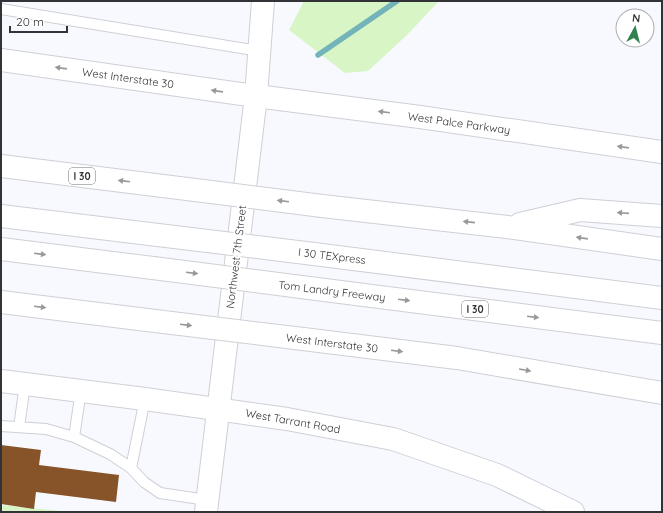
<svg xmlns="http://www.w3.org/2000/svg" width="663" height="513" viewBox="0 0 663 513" font-family="Quicksand,sans-serif">
	<rect width="100%" height="100%" fill="#f7f9fe"/>
	<!-- green -->
	<path fill="#d7f5c5" d="M304,1H439L407,35L368,71L345,73L289,30Z
		M1,505L71,512H1Z"/>
	<g fill="none" stroke-linecap="round" stroke-linejoin="round">
		<!-- stream -->
		<path stroke="#73b4bb" stroke-width="5.5" d="M318,55L397,1"/>
	</g>
	<!-- building -->
	<path fill="#875429" d="M1,445L41,450L39,465L119,475L116,502L36,492L34,509L1,504Z"/>
	<g fill="none" stroke-linecap="round" stroke-linejoin="round">
		<!-- service casing -->
		<g stroke="#ced0d6" stroke-width="12">
			<path id="service" d="M1,9L259,51
				M1,426L46,429L74,437L110,454L131,468L144,482L160,493L207,500
				M19,427L25,384
				M74,437L81,391
				M131,468L145,399"/>
		</g>
		<!-- tertiary casing -->
		<g stroke="#ced0d6" stroke-width="24">
			<path id="tertiary" d="M1,381L145,399L287,419L393,439L497,475L573,512
				M206,512L256,96L263,1"/>
		</g>
		<!-- secondary casing -->
		<g stroke="#ced0d6" stroke-width="24">
			<path id="secondary" d="M1,60L256,96L420,117L662,152
				M1,302L147,320
				M303,339L457,358L662,393"/>
		</g>
		<!-- motorway casing -->
		<g stroke="#ced0d6" stroke-width="24">
			<path id="motorway" d="M1,166L163,186
				M322,206L507,227L662,249
				M1,216L158,235
				M520,224L580,210L662,216
				M1,249L153,268
				M314,254L662,298
				M309,288L662,333"/>
		</g>
		<!-- service -->
		<use href="#service" stroke="#fff" stroke-width="10"/>
		<!-- tertiary -->
		<use href="#tertiary" stroke="#fff" stroke-width="22"/>
		<!-- secondary -->
		<use href="#secondary" stroke="#fff" stroke-width="22"/>
		<!-- motorway -->
		<use href="#motorway" stroke="#fff" stroke-width="22"/>
		<!-- secondary-bridge casing -->
		<g stroke="#ced0d6" stroke-width="24" stroke-linecap="butt">
			<path id="secondary-bridge" d="M147,320L303,339"/>
		</g>
		<!-- motorway-bridge casing -->
		<g stroke="#ced0d6" stroke-width="24" stroke-linecap="butt">
			<path id="motorway-bridge" d="M163,186L322,206
				M158,235L314,254
				M153,268L309,288"/>
		</g>
		<!-- secondary-bridge -->
		<use href="#secondary-bridge" stroke="#fff" stroke-width="22"/>
		<!-- motorway-bridge -->
		<use href="#motorway-bridge" stroke="#fff" stroke-width="22"/>
	</g>
	<!-- one-way arrows -->
	<defs><path id="oneway-solid" d="M-6-.8H1V-3.2L6.5 0L1 3.2V.8H-6Z"/></defs>
	<g fill="#98999a">
		<use href="#oneway-solid" transform="translate(61 68) rotate(-172)"/>
		<use href="#oneway-solid" transform="translate(217 91) rotate(-172)"/>
		<use href="#oneway-solid" transform="translate(384 112) rotate(-173)"/>
		<use href="#oneway-solid" transform="translate(623 147) rotate(-172)"/>
		<use href="#oneway-solid" transform="translate(124 181) rotate(-173)"/>
		<use href="#oneway-solid" transform="translate(283 201) rotate(-173)"/>
		<use href="#oneway-solid" transform="translate(623 213) rotate(-176)"/>
		<use href="#oneway-solid" transform="translate(469 222) rotate(-174)"/>
		<use href="#oneway-solid" transform="translate(582 238) rotate(-172)"/>
		<use href="#oneway-solid" transform="translate(40 254) rotate(7)"/>
		<use href="#oneway-solid" transform="translate(192 273) rotate(7)"/>
		<use href="#oneway-solid" transform="translate(404 300) rotate(7)"/>
		<use href="#oneway-solid" transform="translate(40 307) rotate(7)"/>
		<use href="#oneway-solid" transform="translate(533 317) rotate(7)"/>
		<use href="#oneway-solid" transform="translate(186 325) rotate(7)"/>
		<use href="#oneway-solid" transform="translate(397 351) rotate(7)"/>
		<use href="#oneway-solid" transform="translate(525 370) rotate(10)"/>
	</g>
	<g text-anchor="middle" dominant-baseline="central" stroke-width="4" stroke-linejoin="round" paint-order="stroke">
		<!-- shield labels -->
		<g fill="#fff" stroke="#707072" stroke-width="1">
			<rect x="69" y="168" width="26" height="16" rx="3"/>
			<rect x="462" y="301" width="26" height="16" rx="3"/>
		</g>
		<g font-size="10" font-weight="bold" fill="#323336">
			<text x="82" y="176">I 30</text>
			<text x="475" y="309">I 30</text>
		</g>
		<!-- street labels -->
		<g font-size="11" fill="#323336" stroke="#fff">
			<text transform="translate(128 78) rotate(8)">West Interstate 30</text>
			<text transform="translate(459 123) rotate(8)">West Palce Parkway</text>
			<text transform="translate(332 256) rotate(7)">I 30 TEXpress</text>
			<text transform="translate(236 257) rotate(-83)">Northwest 7th Street</text>
			<text transform="translate(332 291) rotate(7)">Tom Landry Freeway</text>
			<text transform="translate(332 343) rotate(7)">West Interstate 30</text>
			<text transform="translate(293 421) rotate(10)">West Tarrant Road</text>
		</g>
	</g>
	<!-- border -->
	<rect width="663" height="513" fill="none" stroke="#323336" stroke-width="4"/>
	<!-- north arrow -->
	<g transform="translate(635 28) rotate(7)"><circle r="19" fill="#ffffff" stroke="#adadaf"/>
	<path d="M0-3L7 15L0 10L-7 15Z" fill="#328151"/>
	<text y="-6" font-size="11" font-weight="bold" text-anchor="middle" fill="#323336">N</text>
	</g>
	<!-- scale -->
	<path d="M10 26v6h57v-6" fill="none" stroke="#323336" stroke-width="2"/>
	<text x="16" y="26" font-size="12" fill="#323336" stroke="#ffffff" stroke-width="3" paint-order="stroke">20 m</text>
</svg>
